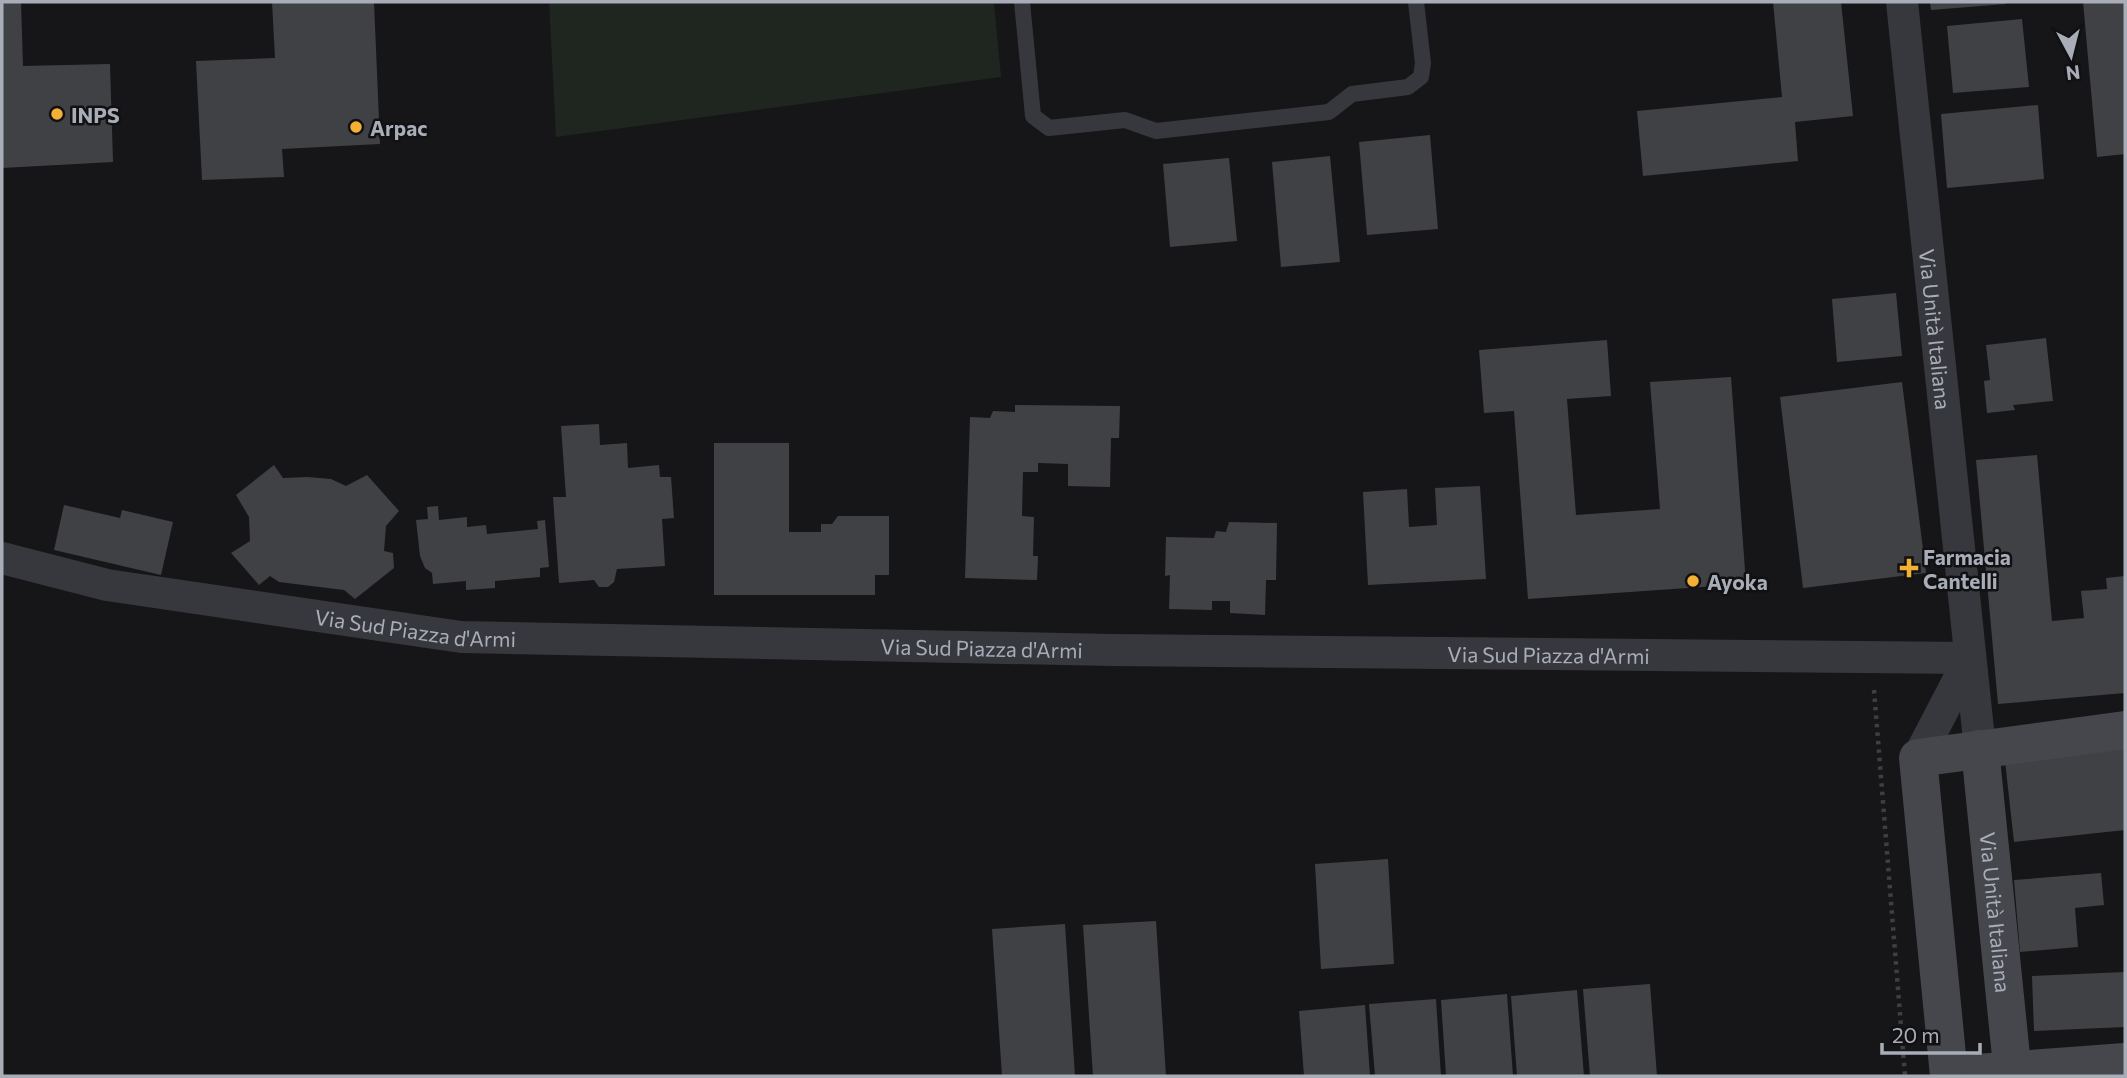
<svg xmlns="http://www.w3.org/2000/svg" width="2127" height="1078" viewBox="0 0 2127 1078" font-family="Commissioner,sans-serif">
	<rect width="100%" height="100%" fill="#161618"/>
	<!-- green -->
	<path fill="#1e261f" d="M549,2H994L1001,77L556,137Z"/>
	<!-- building -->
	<path fill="#404145" d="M2,2H21L23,66L110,64L113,162L2,168Z
		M272,2H374L380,144L282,149L284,177L202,180L196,61L275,58Z
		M1773,2H1841L1853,116L1795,122L1798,161L1643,176L1637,111L1782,97Z
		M1930,2H2006V4L1931,10Z
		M2083,2H2125V154L2097,157Z
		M2022,19L2029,87L1953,93L1947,26Z
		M2038,105L2044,179L1947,188L1941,114Z
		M1430,135L1438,229L1367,235L1359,142Z
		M1330,156L1340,262L1281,267L1272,162Z
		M1229,158L1237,241L1170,247L1163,164Z
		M1896,293L1902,356L1837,362L1832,299Z
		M2046,338L2053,401L2013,405L2015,410L1987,413L1984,381L1990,380L1986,345Z
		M1607,340L1611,396L1567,399L1576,515L1660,509L1650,382L1731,377L1746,584L1528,599L1514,411L1484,413L1479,350Z
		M1902,382L1926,573L1803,588L1780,397Z
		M1015,405L1120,406L1119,438H1111L1110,487L1068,486V464L1038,463V472H1023L1022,516L1034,517L1033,556H1038L1037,580L965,578L970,417L990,418L993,411L1015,412Z
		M599,424L600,445L627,443L628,468L659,465L660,477H671L674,518L662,519L665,566L617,569L614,582L608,587H599L594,580L559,583L553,497H566L561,426Z
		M714,443H789V532H821V524H832L838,516H889V575H875V595H714Z
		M2037,455L2052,621L2084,618L2081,591L2107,589L2106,578L2125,576V693L1998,704L1976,460Z
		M274,465L283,478L307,477L331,479L346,486L367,475L399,511L386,526L384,551L393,553L394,568L355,599L344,590L279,582L270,576L259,585L231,553L250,541L249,517L236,495Z
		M1480,486L1486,579L1368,585L1363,492L1407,489L1409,527L1437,525L1435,488Z
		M64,505L120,518L122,510L173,522L161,575L54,550Z
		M438,506L439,520L467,517V527L486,525L487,534L538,529L537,521L545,520L549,567L540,568V577L495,581V588L466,590V581L433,584L432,573L425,568L420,556L416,520L428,519L427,507Z
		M1229,522L1277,523L1276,580H1266L1265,615L1230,613V601H1212V610L1169,609L1170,575L1165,576L1166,537L1214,538L1216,531L1226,532Z
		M2125,747V830L2014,842L2005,761Z
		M1388,859L1394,964L1321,969L1315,864Z
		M2101,873L2104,905L2075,908L2078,947L2020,952L2014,880Z
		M1156,921L1166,1076H1093L1083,925Z
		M1065,924L1075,1076H1002L992,929Z
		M2125,972V1027L2034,1031L2032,976Z
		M1650,984L1657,1076H1590L1583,989Z
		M1577,990L1584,1076H1517L1511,996Z
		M1507,994L1513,1076H1446L1441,1000Z
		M1436,999L1441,1076H1375L1369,1004Z
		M1365,1005L1370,1076H1304L1299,1011Z"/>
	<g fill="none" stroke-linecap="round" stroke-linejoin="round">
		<!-- path -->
		<path stroke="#3d3f44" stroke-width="4.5" stroke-dasharray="3.5 5" stroke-linecap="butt" d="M1874,690L1905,1076"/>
		<!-- lane -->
		<path stroke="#37383d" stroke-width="16" d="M1022,2L1033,116L1049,128L1125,120L1156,131L1329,112L1352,94L1408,87L1421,77L1423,63L1416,2"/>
		<!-- street -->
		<g stroke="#37383d" stroke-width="32">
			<path id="s1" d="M1902,2L1980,749"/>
			<path id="s2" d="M2,558L107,585L461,637L1112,650L1970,658"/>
			<path d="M1918,758L1970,658"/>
		</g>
		<!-- secondary -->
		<g stroke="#45474d" stroke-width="38">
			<path id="s3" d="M1980,749L2013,1076"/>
			<path d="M1949,1075L2125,1062"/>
			<path d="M1949,1076L1918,758L2125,730"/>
		</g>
	</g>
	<!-- markers -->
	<g fill="#f2b134" stroke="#111113" stroke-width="2.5">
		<circle cx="57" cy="114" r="7"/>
		<circle cx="356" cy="127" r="7"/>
		<path d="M1905.5 557.5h7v7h7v7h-7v7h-7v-7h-7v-7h7z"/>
		<circle cx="1693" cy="581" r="7"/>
	</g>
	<g text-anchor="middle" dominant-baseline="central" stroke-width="5" stroke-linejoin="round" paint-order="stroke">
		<!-- poi labels -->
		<g font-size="21" font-weight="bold" fill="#a8adb8" stroke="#111113" text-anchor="start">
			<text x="71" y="114">INPS</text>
			<text x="370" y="127">Arpac</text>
			<text x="1923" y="556">Farmacia<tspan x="1923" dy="24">Cantelli</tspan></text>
			<text x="1707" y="581">Ayoka</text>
		</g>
		<!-- street labels -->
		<g font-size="21" fill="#a8adb8" stroke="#111113">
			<text stroke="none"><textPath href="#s1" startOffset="329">Via Unità Italiana</textPath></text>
			<text stroke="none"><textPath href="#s2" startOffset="420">Via Sud Piazza d'Armi</textPath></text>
			<text stroke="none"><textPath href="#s2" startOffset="987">Via Sud Piazza d'Armi</textPath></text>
			<text stroke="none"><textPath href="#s2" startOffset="1554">Via Sud Piazza d'Armi</textPath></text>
			<text stroke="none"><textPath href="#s3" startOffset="164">Via Unità Italiana</textPath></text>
		</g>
	</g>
	<!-- border -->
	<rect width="2127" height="1078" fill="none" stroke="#a8adb8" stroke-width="7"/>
	<!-- north arrow -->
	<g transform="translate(2071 56) rotate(173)" stroke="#111113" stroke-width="5" paint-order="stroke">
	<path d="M0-5L12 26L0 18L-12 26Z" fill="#a8adb8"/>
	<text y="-10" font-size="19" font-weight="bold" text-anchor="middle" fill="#a8adb8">N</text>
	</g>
	<!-- scale -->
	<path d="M1882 1043v10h98v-10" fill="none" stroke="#a8adb8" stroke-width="3.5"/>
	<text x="1892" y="1043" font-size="21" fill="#a8adb8" stroke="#111113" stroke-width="5" paint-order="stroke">20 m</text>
</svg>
